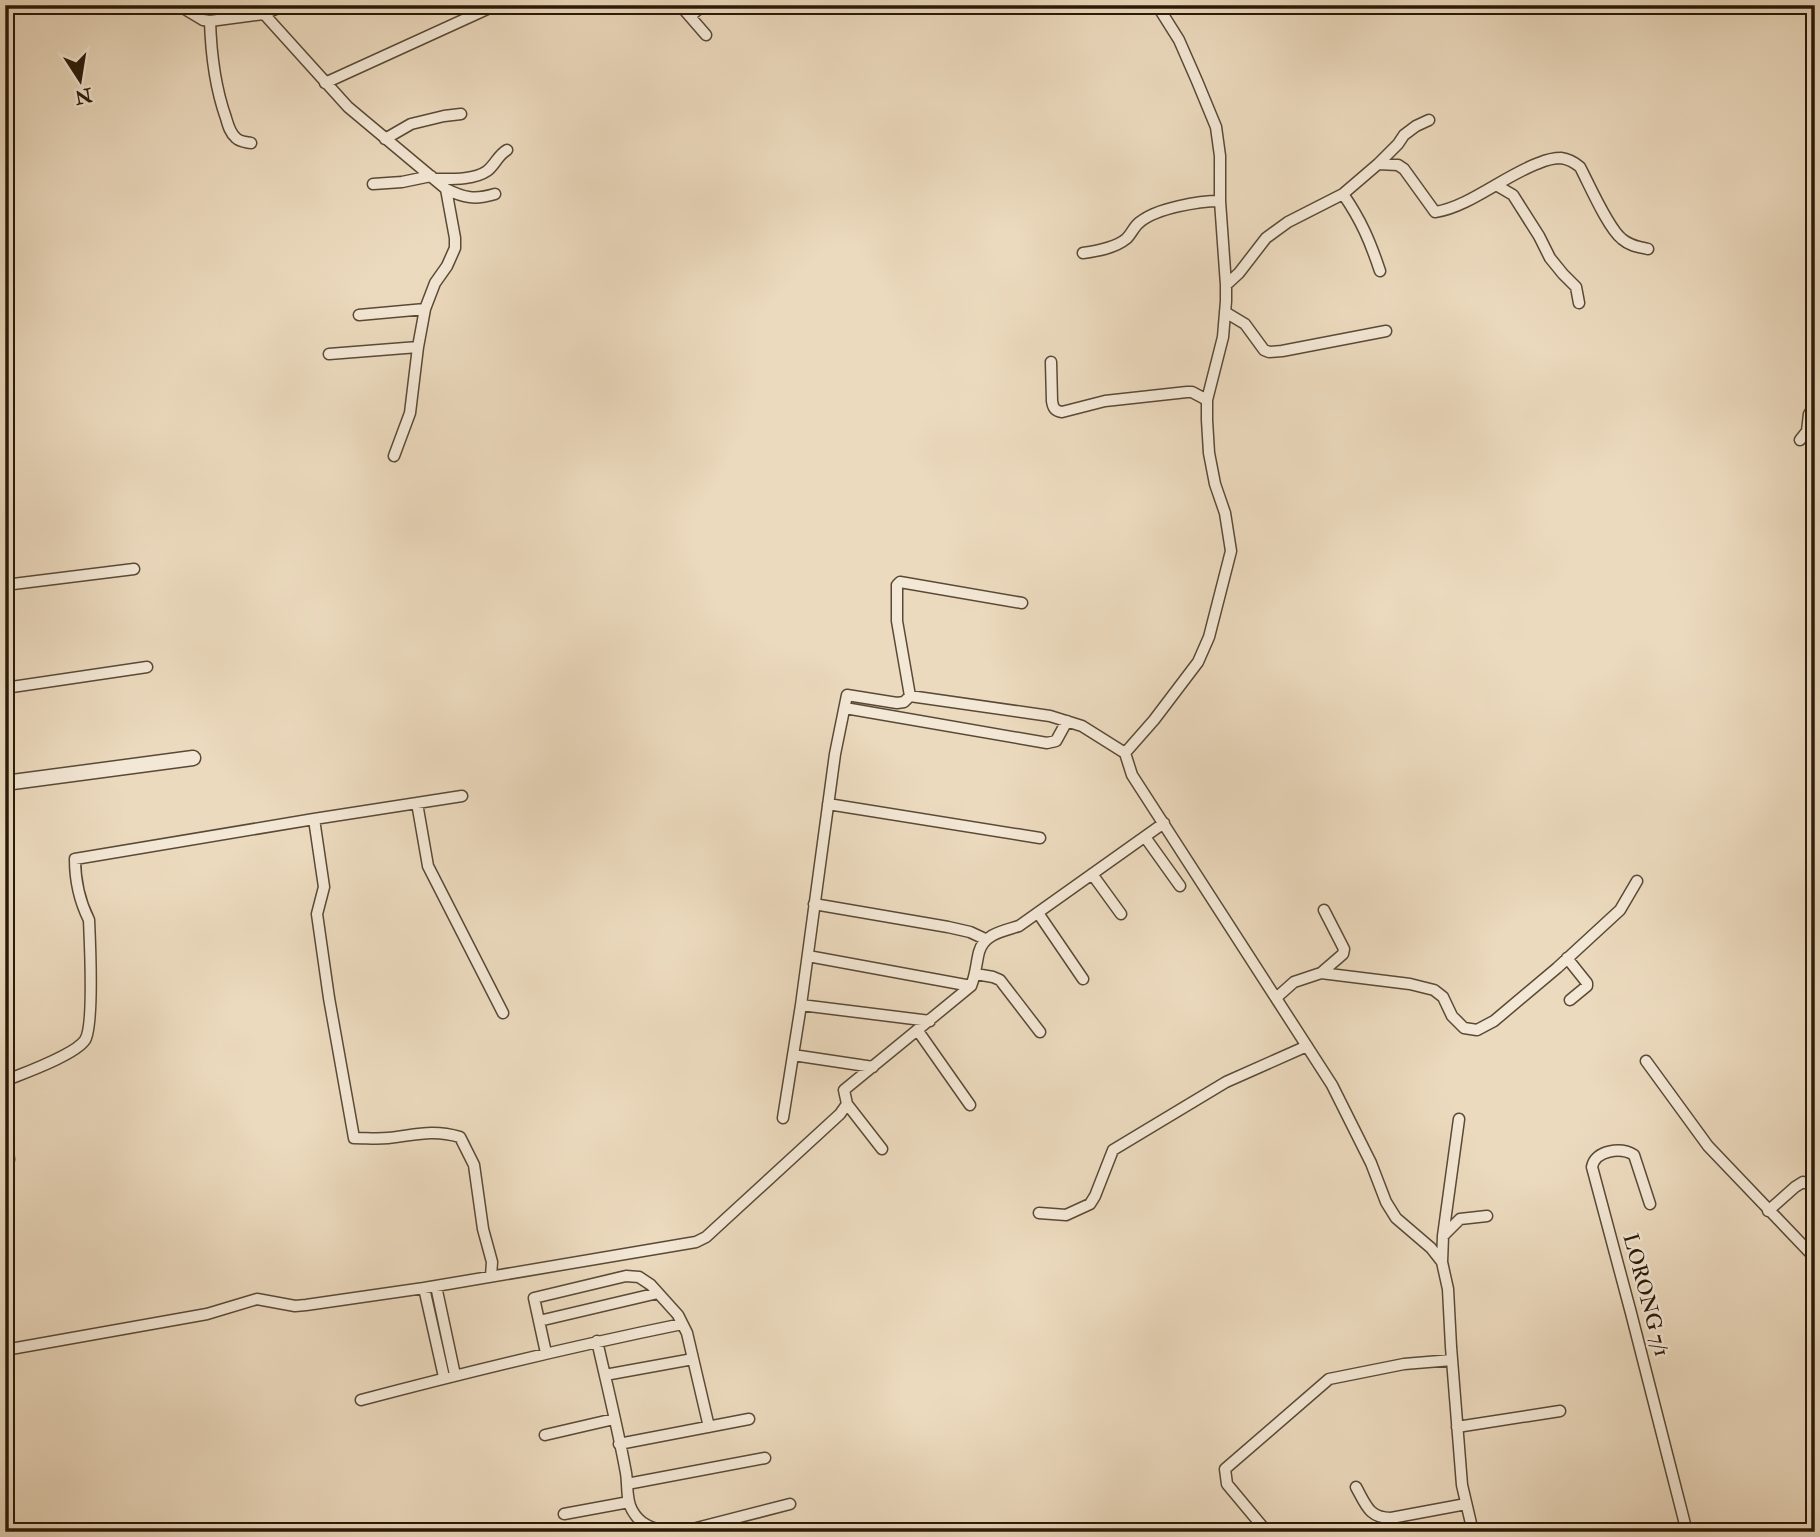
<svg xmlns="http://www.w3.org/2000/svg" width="1820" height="1537" viewBox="0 0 1820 1537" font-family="'IM FELL Double Pica',serif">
	<rect width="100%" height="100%" fill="#ecdabe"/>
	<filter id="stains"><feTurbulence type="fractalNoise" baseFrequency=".00286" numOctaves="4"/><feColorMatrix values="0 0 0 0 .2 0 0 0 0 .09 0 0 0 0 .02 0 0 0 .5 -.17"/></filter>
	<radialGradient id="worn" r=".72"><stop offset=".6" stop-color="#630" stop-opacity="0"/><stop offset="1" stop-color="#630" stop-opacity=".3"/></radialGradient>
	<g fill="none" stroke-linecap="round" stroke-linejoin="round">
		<!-- minor casing -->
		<g stroke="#594a36" stroke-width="13">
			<path id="minor" d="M178,5L203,20L210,21L264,14L285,5
				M680,5L706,35
				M264,14L348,107L446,189L455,238V248L447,266L435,283L425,309L418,347L410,413L394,456
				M690,16L704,5
				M210,21C211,54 215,87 226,118C228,125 230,133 236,138C240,142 246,142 251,143
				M325,83L496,5
				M385,139L411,124L444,116L461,114
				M1378,164L1398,165L1404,169L1435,212C1469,207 1505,175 1539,163C1546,160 1553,158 1561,158C1569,159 1574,162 1580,167C1589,184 1608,228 1622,239C1630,246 1639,247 1648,249
				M436,179C452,179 474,180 487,171C495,165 498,155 507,150
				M373,184L402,182L431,176
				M1496,185L1513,195L1539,236L1550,258L1563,274L1576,287L1579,303
				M446,189C464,198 475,200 495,194
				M1343,194C1361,220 1370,241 1380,271
				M1083,253C1097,251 1115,248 1126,239C1131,235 1134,226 1140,222C1157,208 1199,201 1220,201
				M1226,285L1239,273L1266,238L1288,222L1343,194L1378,164L1398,144L1404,135L1416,126L1429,120
				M1225,312L1245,324L1264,350L1269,352L1282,351L1386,331
				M359,315L425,309
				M329,354L418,347
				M1051,362L1052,401C1053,408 1055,411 1062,412L1105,401L1187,392H1192L1207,400
				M1800,440L1807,431L1809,414L1815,405
				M5,585L134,569
				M5,688L147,667
				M910,696L897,621V585L900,582L1022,603
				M845,708L1047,743L1056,741L1067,721
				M1125,753L1154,720L1198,662L1209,637L1231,551L1225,513L1215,484L1209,453L1207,420V400L1223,337L1226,301V285L1220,201V156L1216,127L1197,81L1179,40L1157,5
				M462,796L314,819L324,887L317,914L329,998L354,1138C366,1138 377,1139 388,1138C416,1135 432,1129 460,1137L474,1165L483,1229L492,1262L491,1276
				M417,803L428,866L503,1013
				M828,804L1040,838
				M1145,837L1180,886
				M1092,874L1121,914
				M814,904L948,927L970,932L985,939
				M1038,913L1083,979
				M808,956L971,986
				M1567,958L1587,983V986L1570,1000
				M1321,973L1410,984L1434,990L1443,997L1452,1016L1464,1028L1477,1030L1494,1021L1557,968L1620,910L1637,881
				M976,974L993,977L1000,980L1040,1032
				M1276,998L1294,982L1321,973L1343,954L1344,949L1324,910
				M930,1021L801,1005L835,754L847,695L897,703L904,702L910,696L1050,716L1082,726L1125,753L1132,775L1332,1085L1371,1163L1386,1202L1396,1218L1431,1248L1442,1262L1448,1289L1451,1347L1462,1485L1473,1532
				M918,1031L970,1105
				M793,1055L873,1067
				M1646,1061L1708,1146L1815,1258
				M847,1104L882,1149
				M5,1106L7,1080C24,1073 75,1055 85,1040C94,1026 90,942 89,920C79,900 75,881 75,859L314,819
				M783,1118L801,1005
				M5,1138L9,1159L5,1180
				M1650,1204L1634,1155C1621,1147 1595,1150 1592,1167L1631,1313L1687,1532
				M1768,1211L1795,1187L1803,1182L1812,1185L1815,1188
				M1039,1213L1066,1215L1090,1204L1095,1196L1113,1150L1226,1082L1307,1046
				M1443,1236L1460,1219L1487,1216
				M1442,1262L1443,1236L1459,1119
				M436,1286L455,1375
				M424,1288L444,1377
				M539,1321L658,1293
				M597,1341C607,1385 618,1429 626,1473C628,1485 626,1500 632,1510C640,1525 652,1528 667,1532
				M5,1350L207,1314L257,1299L295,1306L306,1305L424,1288L696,1242L706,1237L840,1114L847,1104L844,1090L971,986C976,974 976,964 979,952C984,934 1003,931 1019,926L1164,823
				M546,1353L534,1298L626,1276L639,1277L651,1285L678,1315L687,1333L709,1427
				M605,1375L693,1359
				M361,1400C467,1372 574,1346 682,1324
				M1457,1427L1560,1411
				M545,1435L614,1419
				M619,1444L749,1419
				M627,1484L765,1458
				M1356,1487C1366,1505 1369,1518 1391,1518L1466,1504
				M564,1514L629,1502
				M681,1532L790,1504
				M1188,1532H1189
				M1267,1532L1227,1484L1225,1469L1329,1379L1404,1364L1452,1360"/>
		</g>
		<!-- tertiary casing -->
		<g stroke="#594a36" stroke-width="17">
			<path id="tertiary" d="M5,783L193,758"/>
		</g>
		<!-- minor -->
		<use href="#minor" stroke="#f3e7d5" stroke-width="10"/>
		<!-- tertiary -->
		<use href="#tertiary" stroke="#f3e7d5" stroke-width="14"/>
	</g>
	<g text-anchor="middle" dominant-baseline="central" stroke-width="5" stroke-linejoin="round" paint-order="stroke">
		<!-- street labels -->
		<g font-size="21" fill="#281a08" stroke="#f3e7d5">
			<text transform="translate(1646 1295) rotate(75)">LORONG 7/1</text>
		</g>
	</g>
	<!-- margin -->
	<rect width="1820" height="1537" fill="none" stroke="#ecdabe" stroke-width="28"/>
	<rect x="7" y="7" width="1806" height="1523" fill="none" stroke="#281a08" stroke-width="3.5"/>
	<rect x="14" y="14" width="1792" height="1509" fill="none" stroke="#281a08" stroke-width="2"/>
	<!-- north arrow -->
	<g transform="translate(80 80) rotate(168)" stroke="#f3e7d5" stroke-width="5" paint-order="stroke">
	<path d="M0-5L12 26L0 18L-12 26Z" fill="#281a08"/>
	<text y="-10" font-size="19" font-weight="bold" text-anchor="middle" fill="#281a08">N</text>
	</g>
	<rect width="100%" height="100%" filter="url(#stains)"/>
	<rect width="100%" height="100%" fill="url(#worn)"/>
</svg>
